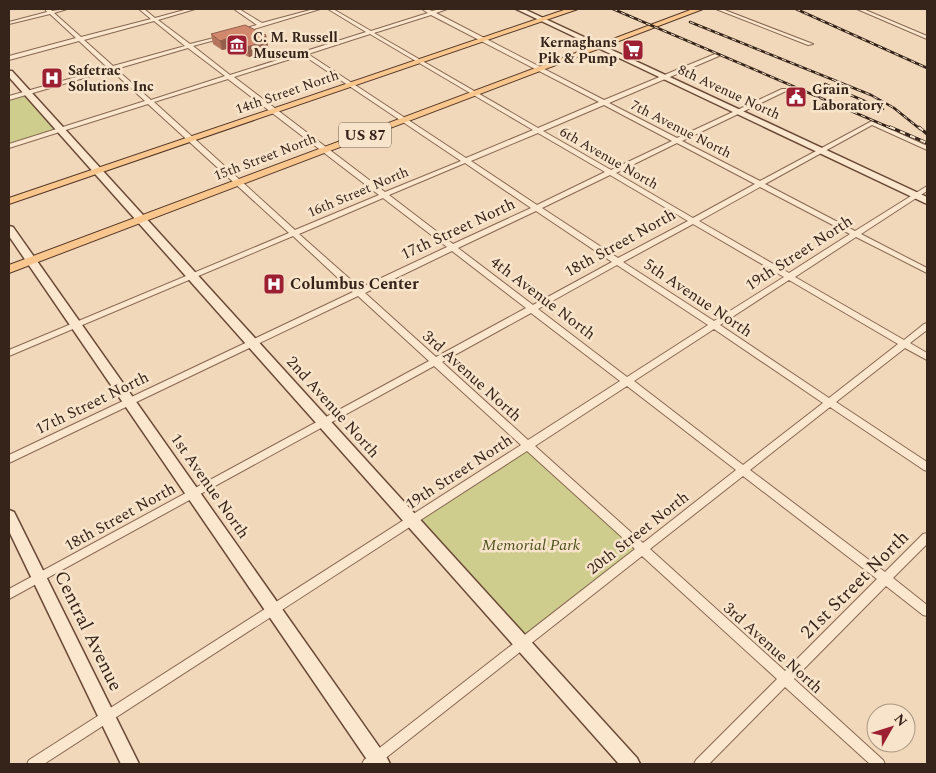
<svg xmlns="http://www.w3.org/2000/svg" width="936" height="773" viewBox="0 0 936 773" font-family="Spectral,serif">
	<rect width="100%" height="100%" fill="#f1d8ba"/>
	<!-- green -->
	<path fill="#cfcd8d" d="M26,93L60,130L9,146V98Z
		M527,446L642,549L522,642L412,520Z"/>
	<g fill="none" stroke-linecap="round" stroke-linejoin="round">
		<!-- street casing -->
		<g stroke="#886853" stroke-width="2">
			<path id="street" d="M45,9H50L52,11L67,9L54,13L81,37L151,19L139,9H144L155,18L188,9H195L158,20L190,44L226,35V37L193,46L230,75L366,32L328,9H333L371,31L428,13L422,9H427L432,11L441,9H447L436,13L604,100L715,54H719V56L609,103L677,138L782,89H786V91L682,141L760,181L872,121L927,146V150L925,149L872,125L765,184L855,231L927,186V191L861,234L927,268V273L856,237L795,277L904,340L924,324L927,323V330L910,343L927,353V360L905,348L836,402L927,462V471L924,470L830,407L750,470L885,572L923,534L927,533V544L893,578L927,605V616L923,615L886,586L794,679L883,760L885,764H870L785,687L709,764H694L696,760L777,679L642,556L378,764H362L364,760L635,549L527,451L44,764H27L29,760L521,445L434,366L9,599V589L429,361L358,296L9,463V455L353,292L293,236L9,356V350L289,233L148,104L9,148V144L145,101L111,70L9,100V96L108,68L79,41L9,60V56L76,38L50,14L9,24V22L47,12ZM431,15L599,102L538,128L374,33ZM154,21L185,46L113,66L84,40ZM370,34L533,130L466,158L308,54ZM188,48L225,76L151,100L116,69ZM303,55L461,161L385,192L234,77ZM228,79L379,195L295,230L154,102ZM604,105L672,141L611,170L543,131ZM538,133L605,172L537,205L471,161ZM677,143L755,184L693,218L616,173ZM465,163L531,208L453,244L389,195ZM610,175L688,221L618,258L542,208ZM760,187L850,234L789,273L699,221ZM383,198L447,247L360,288L299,234ZM536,211L612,262L533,305L458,248ZM693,224L784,277L714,321L623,262ZM452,251L526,308L436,357L365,293ZM617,265L708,325L627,377L538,309ZM789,280L898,344L829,398L720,325ZM531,313L620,381L528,440L442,362ZM714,329L823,403L743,465L634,381ZM627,386L736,470L643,543L535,446ZM743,476L877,579L785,671L650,549Z
				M234,9H239L262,23L314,9H320L241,33L239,32V30L257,25Z
				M716,9H722L813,44L808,45Z
				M857,9H863L927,36V39Z"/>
		</g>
		<!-- secondary casing -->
		<g stroke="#6a4937" stroke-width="3">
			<path id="secondary" d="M516,9H524L927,197V204Z
				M9,71H12L637,758L640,764H619L9,77Z
				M9,226L13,227L387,758L390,764H370L9,236Z
				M9,510L14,512L139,764H121L9,531Z"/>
		</g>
		<!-- primary casing -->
		<g stroke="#553728" stroke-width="2">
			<path id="primary" d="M567,9H578L9,204V198Z
				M693,9H703L9,273V265Z"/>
		</g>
		<!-- street -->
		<use href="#street" fill="#fbe7cd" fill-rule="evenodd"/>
		<!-- secondary -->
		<use href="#secondary" fill="#fbe7cd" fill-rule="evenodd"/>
		<!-- primary -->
		<use href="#primary" fill="#f9c78d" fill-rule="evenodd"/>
		<!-- rail-far1 casing -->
		<g stroke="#362319" stroke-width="2.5">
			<path id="rail-far1" d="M613,9L893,129
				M796,9L927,68
				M690,22L871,95L894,108L920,129
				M825,84L883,109"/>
		</g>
		<!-- rail casing -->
		<g stroke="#362319" stroke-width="3">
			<path id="rail" d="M890,127L927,143
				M919,127L927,134"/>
		</g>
		<!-- rail-far1 -->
		<use href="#rail-far1" stroke="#f8e4ca" stroke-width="1" stroke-dasharray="4.5" stroke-linecap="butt"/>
		<!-- rail -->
		<use href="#rail" stroke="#f8e4ca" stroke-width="2" stroke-dasharray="5.5" stroke-linecap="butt"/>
	</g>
	<!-- wall -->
	<path fill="#b5755d" d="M211,34L266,35L269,51L249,57L231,48L222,50L213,44Z"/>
	<!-- shaded-wall -->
	<path fill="#935f4c" d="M266,35L269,51L249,57L247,47Z
		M229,38L231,48L222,50L220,41Z"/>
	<!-- building -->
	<path fill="#d2886c" stroke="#935f4c" d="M245,25L266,35L263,38L267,41L247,47L229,38L220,41L211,34Z"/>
	<!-- icons -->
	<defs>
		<g id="museum-square" transform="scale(1.125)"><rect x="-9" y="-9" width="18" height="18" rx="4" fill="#9c1f32" stroke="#f8e4ca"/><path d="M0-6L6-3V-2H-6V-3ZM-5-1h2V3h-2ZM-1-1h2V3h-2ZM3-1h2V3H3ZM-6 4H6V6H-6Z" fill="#fff"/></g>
		<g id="supermarket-square" transform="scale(1.125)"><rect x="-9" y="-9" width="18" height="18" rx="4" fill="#9c1f32" stroke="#f8e4ca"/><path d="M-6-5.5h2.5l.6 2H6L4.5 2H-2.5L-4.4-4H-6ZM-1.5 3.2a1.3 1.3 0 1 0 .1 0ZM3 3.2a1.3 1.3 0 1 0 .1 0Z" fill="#fff"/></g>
		<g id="hospital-square" transform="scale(1.125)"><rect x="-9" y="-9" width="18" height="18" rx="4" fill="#9c1f32" stroke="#f8e4ca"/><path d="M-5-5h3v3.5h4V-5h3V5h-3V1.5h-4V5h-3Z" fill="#fff"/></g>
		<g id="civic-square" transform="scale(1.125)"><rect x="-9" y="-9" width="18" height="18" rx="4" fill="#9c1f32" stroke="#f8e4ca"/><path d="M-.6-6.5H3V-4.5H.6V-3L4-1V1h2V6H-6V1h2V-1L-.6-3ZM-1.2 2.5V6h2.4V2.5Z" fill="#fff"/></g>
	</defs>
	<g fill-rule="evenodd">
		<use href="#museum-square" x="237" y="45"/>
		<use href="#supermarket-square" x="633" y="50"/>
		<use href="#hospital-square" x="52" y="78"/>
		<use href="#civic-square" x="796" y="97"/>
		<use href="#hospital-square" x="274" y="284"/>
	</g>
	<g text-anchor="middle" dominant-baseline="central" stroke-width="5" stroke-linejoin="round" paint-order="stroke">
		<!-- far-poi labels -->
		<g font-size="14" font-weight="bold" fill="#362319" stroke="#f8e4ca" text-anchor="start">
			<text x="253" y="37">C. M. Russell<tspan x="253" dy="16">Museum</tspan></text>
			<text x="617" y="42" text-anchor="end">Kernaghans<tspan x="617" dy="16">Pik &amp; Pump</tspan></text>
			<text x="68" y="70">Safetrac<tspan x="68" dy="16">Solutions Inc</tspan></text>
			<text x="812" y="89">Grain<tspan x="812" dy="16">Laboratory</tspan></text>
		</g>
		<!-- far-street labels -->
		<g font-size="14" fill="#362319" stroke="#f8e4ca">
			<text transform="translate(287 92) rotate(-19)">14th Street North</text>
			<text transform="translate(729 92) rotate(25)">8th Avenue North</text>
			<text transform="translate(681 129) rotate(27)">7th Avenue North</text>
			<text transform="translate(265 157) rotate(-21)">15th Street North</text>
			<text transform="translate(609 158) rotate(30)">6th Avenue North</text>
			<text transform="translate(358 192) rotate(-23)">16th Street North</text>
		</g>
		<!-- shield labels -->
		<rect fill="#f8e4ca" stroke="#705d4e" stroke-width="1" x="339" y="122.5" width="52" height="25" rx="4"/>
		<g font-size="15" font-weight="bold" fill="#362319">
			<text x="365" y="135">US 87</text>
		</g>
		<!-- street labels -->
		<g font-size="16" fill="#362319" stroke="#f8e4ca">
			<text transform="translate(458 229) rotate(-25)">17th Street North</text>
			<text transform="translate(620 243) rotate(-29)">18th Street North</text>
			<text transform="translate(799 253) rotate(-33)">19th Street North</text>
			<text transform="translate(543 298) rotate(37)">4th Avenue North</text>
			<text transform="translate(698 298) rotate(34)">5th Avenue North</text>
			<text transform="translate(472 376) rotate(42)">3rd Avenue North</text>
			<text transform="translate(92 403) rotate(-26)">17th Street North</text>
			<text transform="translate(333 407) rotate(48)">2nd Avenue North</text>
			<text transform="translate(459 472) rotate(-33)">19th Street North</text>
			<text transform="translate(210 486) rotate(55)">1st Avenue North</text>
			<text transform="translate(120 517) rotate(-29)">18th Street North</text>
			<text transform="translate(638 533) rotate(-38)">20th Street North</text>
			<text transform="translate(773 648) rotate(42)">3rd Avenue North</text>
		</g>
		<!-- poi labels -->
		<g font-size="16" font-weight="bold" fill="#362319" stroke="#f8e4ca" text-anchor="start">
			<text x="290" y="284">Columbus Center</text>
		</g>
		<!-- park labels -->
		<g font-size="16" font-style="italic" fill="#4f541e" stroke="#f8e4ca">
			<text x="531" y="545">Memorial Park</text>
		</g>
		<!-- near-street labels -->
		<g font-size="19" fill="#362319" stroke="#f8e4ca">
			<text transform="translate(855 585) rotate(-45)">21st Street North</text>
			<text transform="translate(88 631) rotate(64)">Central Avenue</text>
		</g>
	</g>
	<!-- border -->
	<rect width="936" height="773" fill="none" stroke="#362319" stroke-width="20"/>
	<!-- north arrow -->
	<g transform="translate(891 728) rotate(51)"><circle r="24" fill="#f8e4ca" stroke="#aa9783"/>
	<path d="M0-4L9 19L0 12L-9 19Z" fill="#9c1f32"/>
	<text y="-8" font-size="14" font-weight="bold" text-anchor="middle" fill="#362319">N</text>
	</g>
</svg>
